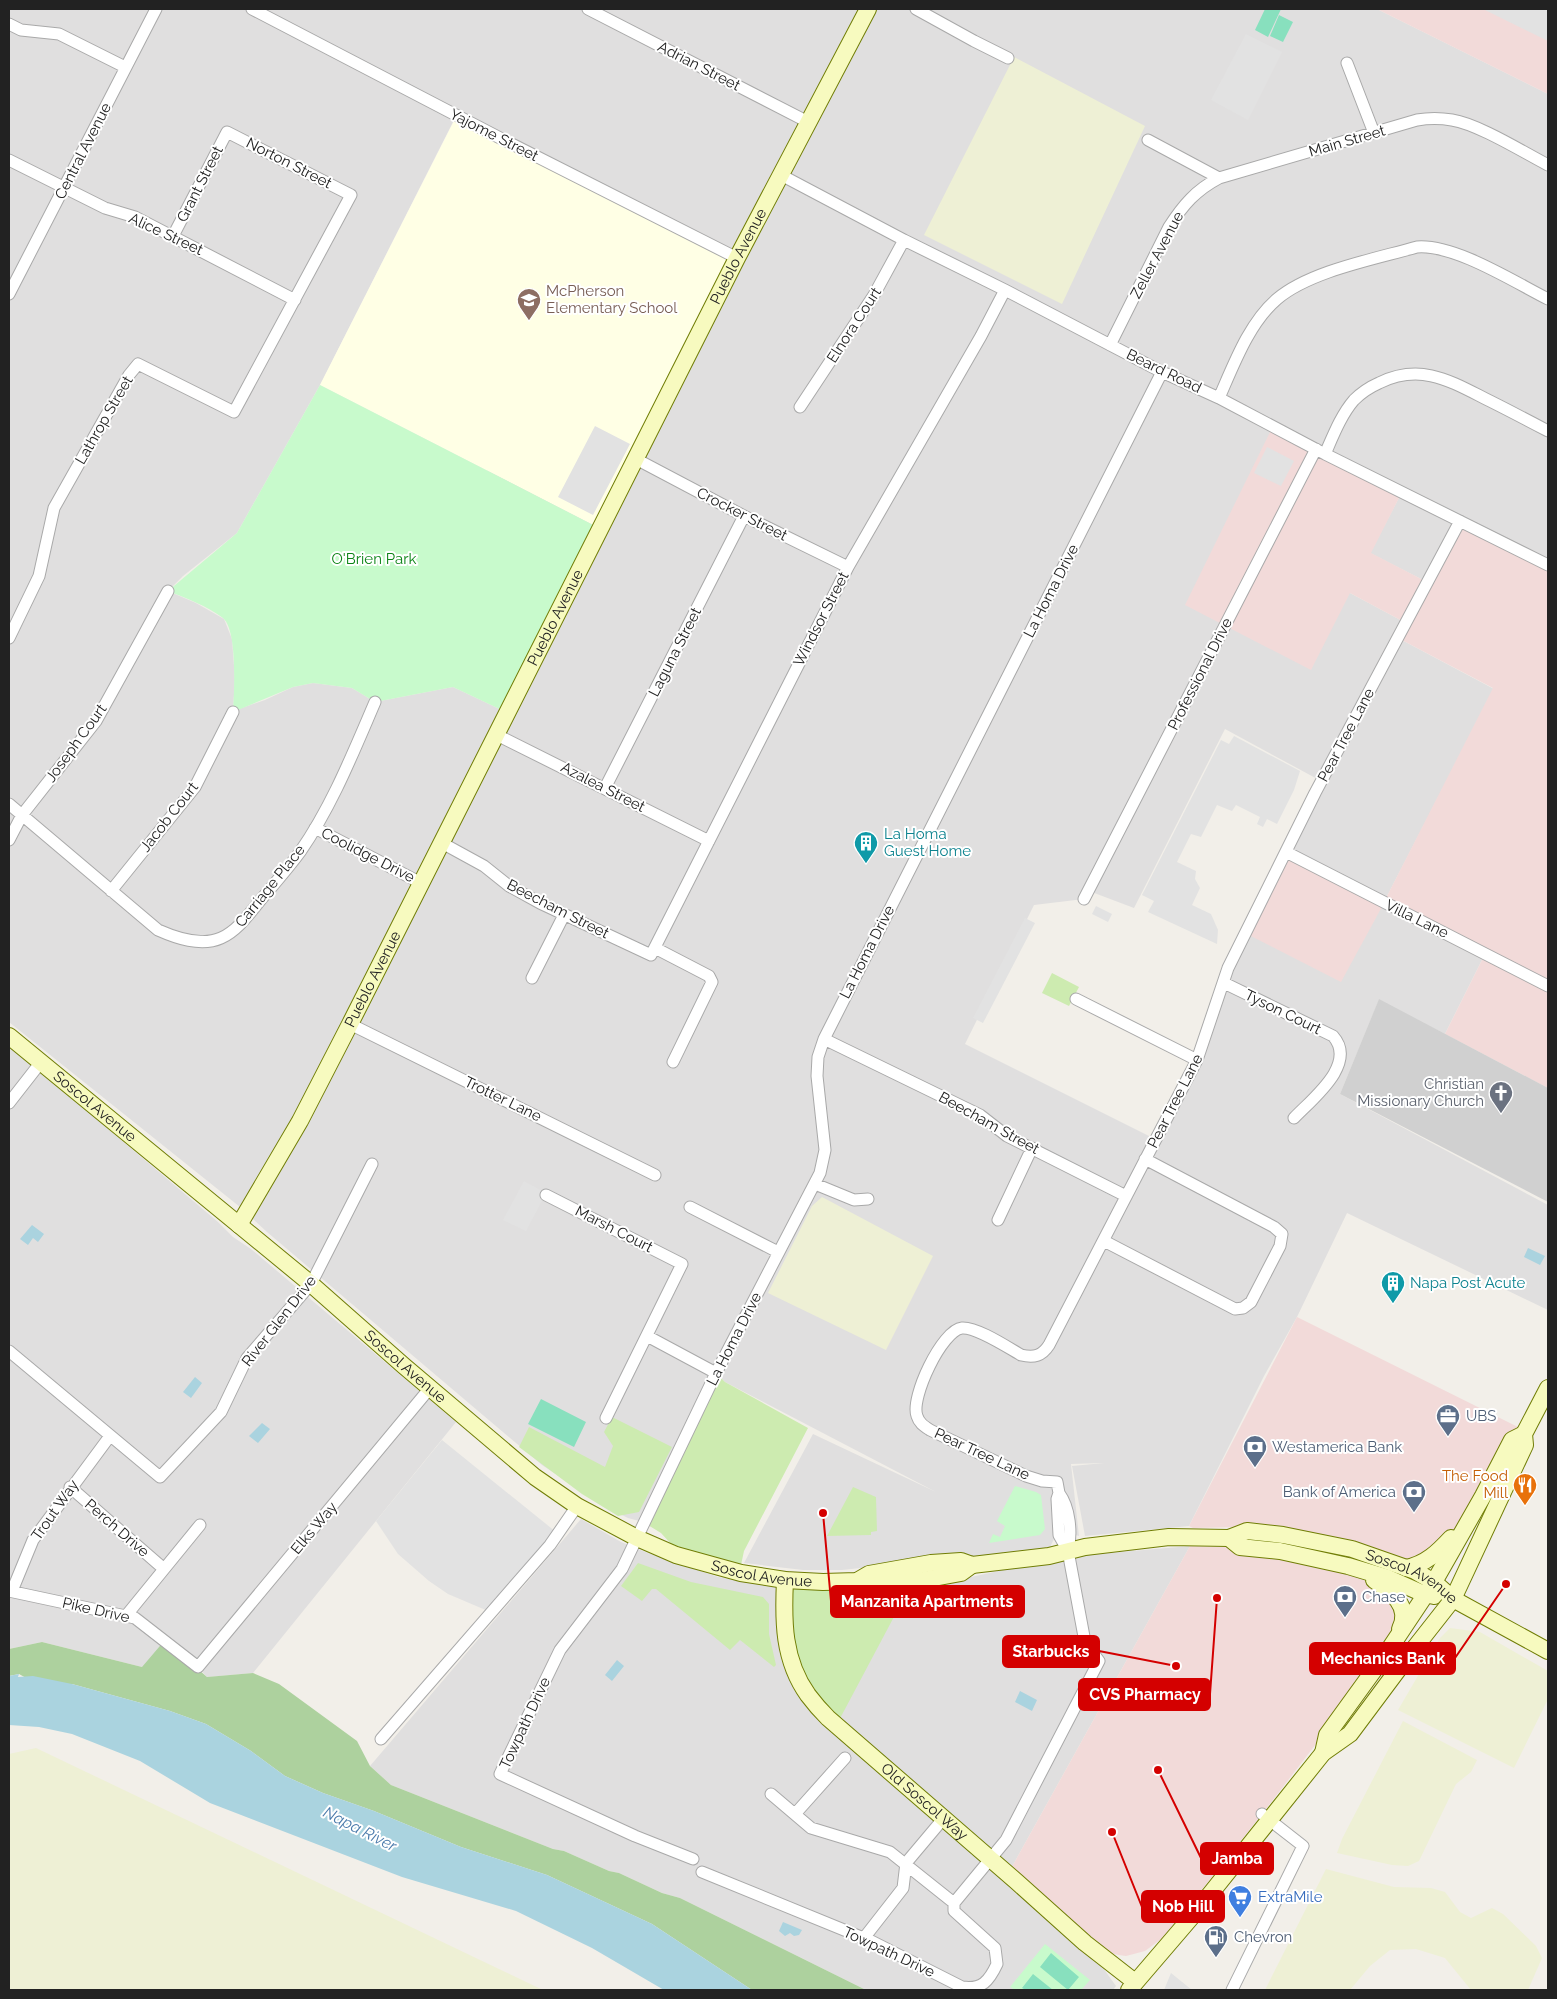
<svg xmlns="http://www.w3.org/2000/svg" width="1557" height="1999" viewBox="0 0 1557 1999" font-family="Raleway,sans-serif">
	<rect width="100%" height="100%" fill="#f2efe9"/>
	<!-- residential -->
	<path fill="#e0dfdf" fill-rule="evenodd" d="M9,9H1377L1548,94V565L1427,582L1370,553L1402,492L1366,473L1350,593L1406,623L1398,638L1494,689L1384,902L1485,954L1445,1034L1379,1000L1340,1094L1548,1205V1310L1347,1213L1297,1317L1264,1376L1189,1526L1085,1536L1072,1466L1104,1463L1071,1464L1079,1536L1072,1534L1059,1535L1054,1539L1050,1547L927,1564L926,1561L842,1570H803L744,1563L813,1434L936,1492L725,1382L716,1373L643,1522L628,1518L606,1507L542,1465L267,1232L240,1207L9,1022ZM456,116L508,713L453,687L375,702L352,688L313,683L293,687L265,700L233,711L235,679L232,639L224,619L196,603L168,591L183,576L237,533L320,385ZM1225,729L1321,781L1224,983L1197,1060L1155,1139L965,1044L1034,905L1084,899L1089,891L1134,908Z
		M9,1045L218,1222L233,1237L251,1249L456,1422L253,1673L207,1677L198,1667H142L42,1642L9,1649Z
		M581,1519L621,1542L648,1553L718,1577L758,1584L913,1581L971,1577L1017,1567L1086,1555L1190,1546L1008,1874L1085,1943L1116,1986L1113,1990H866L680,1898L662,1893L619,1873L609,1871L564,1851L553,1849L391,1785L370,1766Z"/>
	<!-- commercial -->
	<path fill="#f2dad9" d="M1377,9H1548V94Z
		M1273,426L1402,492L1371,553L1427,582L1460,521L1548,565V1088L1445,1034L1485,954L1384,903L1341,982L1245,933L1286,852L1384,902L1493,688L1398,638L1406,623L1350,593L1311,670L1185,605Z
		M1297,1317L1520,1428L1465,1523L1416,1565L1240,1527L1193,1528L1189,1526Z
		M1190,1546L1240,1547L1348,1566L1398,1600L1390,1648L1262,1814L1164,1937L1145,1951L1126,1956L1119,1955L1108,1953L1008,1874Z"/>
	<!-- education -->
	<path fill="#ffffe5" d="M457,115L737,258L601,529L320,385Z"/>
	<!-- religious -->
	<path fill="#d0d0d0" d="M1379,999L1548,1088V1202L1340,1094Z"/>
	<!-- farmland -->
	<path fill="#eef0d5" d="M1014,57L1145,126L1062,304L924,235Z
		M822,1197L933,1256L886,1350L768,1293L812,1206Z
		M1450,1628L1480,1632L1548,1671V1699L1514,1768L1398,1710L1440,1638Z
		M1403,1721L1477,1760L1471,1772L1456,1784L1419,1861L1408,1866L1392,1865L1337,1853L1342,1839Z
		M36,1748L543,1990H9V1754Z
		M1326,1869L1394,1887L1431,1888L1445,1892L1460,1912L1471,1918L1492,1908L1503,1914L1536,1946L1542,1958L1528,1990H1471L1445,1958L1416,1949L1390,1950L1370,1966L1350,1990H1265Z"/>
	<!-- grass -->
	<path fill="#cdebb0" d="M1052,973L1079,987L1069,1006L1042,993Z
		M716,1373L725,1382L808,1428L744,1551L741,1565L706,1558L672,1545L661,1533L643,1522Z
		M612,1417L672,1447L639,1512L618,1516L582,1494L519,1447L529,1427L605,1467L613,1446L604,1432Z
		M853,1487L876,1497L877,1531L871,1532V1535L827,1536Z
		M638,1563L691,1582L763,1597L769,1604V1634L776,1665L774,1667L740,1640L730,1650L656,1589H652L642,1601L621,1586Z
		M913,1581L836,1726L799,1680L785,1585Z"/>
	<!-- forest -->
	<path fill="#add19e" d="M165,1640L207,1677L253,1673L279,1684L357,1741L370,1766L391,1785L553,1849L564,1851L609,1871L619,1873L662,1893L680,1898L866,1990H752L652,1924L547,1875L461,1847L374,1811L323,1793L285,1776L251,1751L206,1724L170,1711L72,1684L46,1689L19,1674L9,1676V1649L42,1642L142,1667Z"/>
	<!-- park -->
	<path fill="#c8facc" d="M320,385L601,529L508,713L453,687L375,702L352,688L313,683L293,687L233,712C234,693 238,631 223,618C207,606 186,598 168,591L237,533Z
		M1015,1486L1036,1492L1041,1495L1045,1529L1040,1535L989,1543L993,1534L1000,1537L1005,1526L997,1521Z
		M1045,1944L1090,1980L1081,1990H1015L1010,1987Z"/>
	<!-- pitch -->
	<path fill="#88e0be" d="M1265,9H1281L1268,37L1255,30Z
		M1279,15L1293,22L1283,42L1270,36Z
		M541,1399L586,1422L574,1447L528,1424Z
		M1051,1953L1079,1977L1068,1990L1040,1967Z
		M1033,1974L1053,1990H1026L1022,1988Z"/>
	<!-- parking -->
	<path fill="#e2e2e2" d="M1481,9H1548V41L1485,10Z
		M1246,34L1282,52L1248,120L1211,100Z
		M595,426L630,444L593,515L558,497Z
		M1267,447L1294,461L1281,486L1254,473Z
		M1234,736L1300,771L1294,790L1277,824L1267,819L1263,827L1257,824L1260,817L1236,805L1232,811L1217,805L1201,837L1191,834L1177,862L1196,871L1195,879L1200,888L1192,905L1211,914L1218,930L1217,944L1148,912L1154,901L1142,895L1221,740L1229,744Z
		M1096,906L1112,914L1108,922L1092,914Z
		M1025,918L1035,923L983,1023L973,1018Z
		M524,1181L546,1193L526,1231L503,1220Z
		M442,1440L556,1532L488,1611L448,1594L429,1581L398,1554L376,1521Z
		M1171,1973L1192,1990H1164Z"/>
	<!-- water -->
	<path fill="#aad3df" d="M32,1225L44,1234L38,1242L33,1238L28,1245L20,1239Z
		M1528,1248L1545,1256L1540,1265L1524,1257Z
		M195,1377L202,1383L191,1398L183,1392Z
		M262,1423L270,1429L258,1443L249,1436Z
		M617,1660L624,1666L612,1681L605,1675Z
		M19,1674L18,1677L33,1676L72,1684L170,1711L206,1724L251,1751L285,1776L323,1793L374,1811L461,1847L547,1875L652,1924L752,1990H664L592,1948L516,1911L402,1877L210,1803L140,1761L72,1734L39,1727L9,1725V1676Z
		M1020,1691L1037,1700L1032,1711L1015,1702Z
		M783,1922L802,1930L799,1935L794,1936L790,1933L785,1936L779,1931Z"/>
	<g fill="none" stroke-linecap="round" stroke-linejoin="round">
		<!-- street casing -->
		<g stroke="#a9a9a9" stroke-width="13">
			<path id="street" d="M252,9L500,138L737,258
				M588,9L810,123
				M916,9L974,41L1008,58
				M9,24L21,30L59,34L125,67
				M1347,63L1374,133
				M1148,140L1219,178L1417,120C1429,118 1440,118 1452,120C1478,124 1523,152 1548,165
				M9,160L105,208L135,217L295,300
				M781,175L904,240L1005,290L1162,372L1219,398L1325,454L1548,565
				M9,294L156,9
				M1110,345L1169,227C1183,205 1196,190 1219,178
				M1219,398C1234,364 1249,323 1277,299C1310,271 1375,259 1417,247C1455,244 1514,282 1548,299
				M800,407L874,295L904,240
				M1325,454C1333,436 1341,415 1354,400C1361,393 1370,387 1379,383C1422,362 1452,382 1490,401C1510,411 1529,421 1548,431
				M636,459L744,516L848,567
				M9,638L39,576L54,508L129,375L138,364L234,412L351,195L227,132L173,236
				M497,735L709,841
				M605,788L744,516
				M9,804L158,930C176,938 201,947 221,938C239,930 251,911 264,896C276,882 289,867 300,852C332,806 353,753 375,702
				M315,828L421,883
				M9,840L22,815L96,721L168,591
				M442,843L484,866L509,886L540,903L651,955L848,567L981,336L1005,290
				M1286,852L1548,986
				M111,891L195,787L233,712
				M1084,899L1316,449
				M655,948L709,976L712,982L673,1062
				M532,978L564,915
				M1224,983L1333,1036C1358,1064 1312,1099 1294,1118
				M1076,999L1197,1060
				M350,1024L655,1175
				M824,1039L980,1115L1007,1136L1126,1196
				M9,1103L41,1062
				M815,1184L854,1200L868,1199
				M546,1195L682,1264L606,1418
				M690,1207L778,1252
				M998,1220L1032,1148
				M1104,1241L1235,1309L1243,1308L1251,1302L1280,1246L1282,1234L1274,1227L1145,1159
				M647,1336L716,1373
				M9,1351L160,1477L221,1412L247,1358L311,1284L372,1164
				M70,1487L164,1569
				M1059,1493L1057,1482L1042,1481L1026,1476L930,1430C924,1426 919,1423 917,1416C910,1398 942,1330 962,1328C977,1327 1007,1347 1021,1355C1034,1358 1042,1356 1049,1345L1197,1060L1228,968L1315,793L1460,521
				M9,1591L135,1618L198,1667L430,1388
				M12,1591L33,1540L110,1436
				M125,1617L200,1525
				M381,1739L550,1545L577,1506
				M771,1794L811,1828L890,1852L954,1903
				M795,1814L845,1758
				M693,1859L635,1836L500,1774L560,1650L622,1569L716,1373L820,1173L825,1150L817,1076L818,1057L824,1039L1162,372
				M702,1872L871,1941L962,1987C982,1990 989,1981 997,1964L995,1948L954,1911V1903L1006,1840L1099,1661L1085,1642L1068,1551L1059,1535L1057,1499L1059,1493C1070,1508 1072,1533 1068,1551
				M864,1938L903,1888L906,1863L943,1819
				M1232,1990L1303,1846L1262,1814"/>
		</g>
		<!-- secondary casing -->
		<g stroke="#707d05" stroke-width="18">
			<g id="secondary">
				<path id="s1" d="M9,1036L311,1284L404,1366L535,1477L577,1506L637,1538L676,1555L741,1573L785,1580L823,1582L857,1581L869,1574L931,1563L961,1561L972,1565L1049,1556L1085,1547L1169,1537L1229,1538L1247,1531L1283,1535L1352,1549L1415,1571L1434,1582L1453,1599L1548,1651"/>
				<path id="s2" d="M239,1225L300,1121L350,1024L737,258L868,9"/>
				<path d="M1229,1538L1240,1547L1280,1551L1348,1566L1388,1578L1424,1594L1434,1596"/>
				<path d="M1406,1568C1426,1564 1438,1552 1451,1538"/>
				<path id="s3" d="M785,1580C783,1621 783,1660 808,1695C814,1703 821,1711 828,1718L1017,1882L1085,1943L1135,1982"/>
				<path d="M1374,1580C1390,1591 1412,1606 1400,1629"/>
				<path d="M857,1581L867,1587L923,1580L961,1573L972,1565"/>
				<path d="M1323,1753L1327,1735L1390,1648L1434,1582L1483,1496L1512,1440L1524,1434"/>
				<path d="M1129,1990L1195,1913L1323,1753L1350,1734L1409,1655L1453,1599L1525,1445L1524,1434L1548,1388"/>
			</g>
		</g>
		<!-- street -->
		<use href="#street" stroke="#fff" stroke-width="11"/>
		<!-- secondary -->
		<use href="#secondary" stroke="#f7fabf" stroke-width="16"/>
	</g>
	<!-- icons -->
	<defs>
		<g id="school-pin" transform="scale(1.25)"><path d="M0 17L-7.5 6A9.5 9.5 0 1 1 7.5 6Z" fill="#8d6e63" stroke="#fff"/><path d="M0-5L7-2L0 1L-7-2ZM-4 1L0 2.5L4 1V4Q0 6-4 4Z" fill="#fff"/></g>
		<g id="building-pin" transform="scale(1.25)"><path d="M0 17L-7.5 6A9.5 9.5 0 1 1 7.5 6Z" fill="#0f9aa8" stroke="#fff"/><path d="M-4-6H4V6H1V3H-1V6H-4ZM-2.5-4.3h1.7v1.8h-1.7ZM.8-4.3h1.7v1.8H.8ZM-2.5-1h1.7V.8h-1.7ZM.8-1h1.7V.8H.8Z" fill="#fff"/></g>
		<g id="church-pin" transform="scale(1.25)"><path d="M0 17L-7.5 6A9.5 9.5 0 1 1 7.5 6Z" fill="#6b7280" stroke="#fff"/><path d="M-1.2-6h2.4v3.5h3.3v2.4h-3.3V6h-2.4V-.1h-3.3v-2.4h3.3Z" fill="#fff"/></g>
		<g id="office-pin" transform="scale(1.25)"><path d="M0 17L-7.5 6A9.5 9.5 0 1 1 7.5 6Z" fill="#5c6f8a" stroke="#fff"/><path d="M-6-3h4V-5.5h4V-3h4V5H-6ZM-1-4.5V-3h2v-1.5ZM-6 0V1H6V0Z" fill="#fff"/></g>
		<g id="bank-pin" transform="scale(1.25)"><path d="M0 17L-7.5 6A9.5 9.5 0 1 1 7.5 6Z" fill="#5c6f8a" stroke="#fff"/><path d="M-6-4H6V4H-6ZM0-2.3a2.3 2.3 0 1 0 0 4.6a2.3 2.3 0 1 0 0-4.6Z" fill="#fff"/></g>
		<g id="restaurant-pin" transform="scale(1.25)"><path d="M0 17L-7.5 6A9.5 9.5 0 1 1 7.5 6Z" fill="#e8710a" stroke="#fff"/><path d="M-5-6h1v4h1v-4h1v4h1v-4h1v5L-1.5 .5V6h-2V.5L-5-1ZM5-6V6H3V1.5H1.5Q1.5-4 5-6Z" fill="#fff"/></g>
		<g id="supermarket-pin" transform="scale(1.25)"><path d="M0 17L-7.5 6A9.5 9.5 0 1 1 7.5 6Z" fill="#3f7fe0" stroke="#fff"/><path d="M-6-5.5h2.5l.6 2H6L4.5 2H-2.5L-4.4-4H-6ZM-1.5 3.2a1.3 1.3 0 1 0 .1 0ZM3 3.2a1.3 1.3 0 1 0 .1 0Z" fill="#fff"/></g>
		<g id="fuel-pin" transform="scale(1.25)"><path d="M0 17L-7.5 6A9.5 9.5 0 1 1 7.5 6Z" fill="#5c6f8a" stroke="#fff"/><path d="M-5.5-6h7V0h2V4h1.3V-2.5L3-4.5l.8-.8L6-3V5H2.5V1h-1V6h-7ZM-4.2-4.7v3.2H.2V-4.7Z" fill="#fff"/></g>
	</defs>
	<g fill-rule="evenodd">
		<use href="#school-pin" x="529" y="300"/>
		<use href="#building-pin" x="866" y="843"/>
		<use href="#church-pin" x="1501" y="1093"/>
		<use href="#building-pin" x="1393" y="1283"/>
		<use href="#office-pin" x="1448" y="1416"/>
		<use href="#bank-pin" x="1255" y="1447"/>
		<use href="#restaurant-pin" x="1525" y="1485"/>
		<use href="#bank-pin" x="1414" y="1492"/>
		<use href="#bank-pin" x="1345" y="1597"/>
		<use href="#supermarket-pin" x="1240" y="1897"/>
		<use href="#fuel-pin" x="1216" y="1937"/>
	</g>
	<g text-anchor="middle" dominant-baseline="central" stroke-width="4" stroke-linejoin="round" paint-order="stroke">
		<!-- street labels -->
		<g font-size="15" fill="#222" stroke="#fff">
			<text transform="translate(699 66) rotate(27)">Adrian Street</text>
			<text transform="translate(494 135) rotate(27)">Yajome Street</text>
			<text transform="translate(1347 141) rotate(-16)">Main Street</text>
			<text transform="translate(83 151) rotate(-63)">Central Avenue</text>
			<text transform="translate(289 163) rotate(27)">Norton Street</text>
			<text transform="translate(200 184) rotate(-63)">Grant Street</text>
			<text transform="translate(166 234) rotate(25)">Alice Street</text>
			<text transform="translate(1157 255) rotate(-62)">Zeller Avenue</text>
			<text stroke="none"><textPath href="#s2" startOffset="1090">Pueblo Avenue</textPath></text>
			<text transform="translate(854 325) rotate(-57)">Elnora Court</text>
			<text transform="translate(1164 371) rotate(26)">Beard Road</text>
			<text transform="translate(104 420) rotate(-60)">Lathrop Street</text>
			<text transform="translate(742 514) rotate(27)">Crocker Street</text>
			<text transform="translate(1051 591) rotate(-63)">La Homa Drive</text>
			<text stroke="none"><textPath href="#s2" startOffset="685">Pueblo Avenue</textPath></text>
			<text transform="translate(821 619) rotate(-63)">Windsor Street</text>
			<text transform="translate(675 652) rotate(-63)">Laguna Street</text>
			<text transform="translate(1200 674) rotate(-63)">Professional Drive</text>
			<text transform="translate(1346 735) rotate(-62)">Pear Tree Lane</text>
			<text transform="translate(76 743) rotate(-54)">Joseph Court</text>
			<text transform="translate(603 787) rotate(27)">Azalea Street</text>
			<text transform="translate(169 817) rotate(-52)">Jacob Court</text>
			<text transform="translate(368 855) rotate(27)">Coolidge Drive</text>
			<text transform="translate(270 886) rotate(-51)">Carriage Place</text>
			<text transform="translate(558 909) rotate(27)">Beecham Street</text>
			<text transform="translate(1417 919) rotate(26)">Villa Lane</text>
			<text transform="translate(867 952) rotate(-63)">La Homa Drive</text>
			<text stroke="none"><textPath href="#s2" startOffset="280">Pueblo Avenue</textPath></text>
			<text transform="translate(1283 1012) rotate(26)">Tyson Court</text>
			<text transform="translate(503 1099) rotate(26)">Trotter Lane</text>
			<text transform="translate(1175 1101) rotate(-63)">Pear Tree Lane</text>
			<text stroke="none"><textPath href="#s1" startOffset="111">Soscol Avenue</textPath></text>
			<text transform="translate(989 1123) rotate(29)">Beecham Street</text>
			<text transform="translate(614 1229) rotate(27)">Marsh Court</text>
			<text transform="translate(279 1321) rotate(-52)">River Glen Drive</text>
			<text transform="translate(734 1339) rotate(-63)">La Homa Drive</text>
			<text stroke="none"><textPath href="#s1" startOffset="516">Soscol Avenue</textPath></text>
			<text transform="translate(982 1454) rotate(25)">Pear Tree Lane</text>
			<text transform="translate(55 1510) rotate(-55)">Trout Way</text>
			<text transform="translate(117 1528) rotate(41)">Perch Drive</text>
			<text transform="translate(314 1528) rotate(-50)">Elks Way</text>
			<text stroke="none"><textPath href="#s1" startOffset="936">Soscol Avenue</textPath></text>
			<text stroke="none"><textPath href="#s1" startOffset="1602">Soscol Avenue</textPath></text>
			<text transform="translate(96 1610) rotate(13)">Pike Drive</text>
			<text transform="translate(525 1723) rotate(-65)">Towpath Drive</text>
			<text stroke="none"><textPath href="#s3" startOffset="278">Old Soscol Way</textPath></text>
			<text transform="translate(889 1952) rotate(25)">Towpath Drive</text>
		</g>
		<!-- education labels -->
		<g font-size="15" fill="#785e54" stroke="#fff" text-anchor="start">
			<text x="546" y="291">McPherson<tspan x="546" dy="17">Elementary School</tspan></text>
		</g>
		<!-- park labels -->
		<g font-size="15" fill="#0c8416" stroke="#fff">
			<text x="374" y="559">O'Brien Park</text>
		</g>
		<!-- culture labels -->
		<g font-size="15" fill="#0d838f" stroke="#fff" text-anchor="start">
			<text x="884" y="834">La Homa<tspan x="884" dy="17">Guest Home</tspan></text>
			<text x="1410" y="1283">Napa Post Acute</text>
		</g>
		<!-- worship labels -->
		<g font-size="15" fill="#5b616d" stroke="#fff" text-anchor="end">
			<text x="1484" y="1084">Christian<tspan x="1484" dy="17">Missionary Church</tspan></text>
		</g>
		<!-- service labels -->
		<g font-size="15" fill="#4e5e75" stroke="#fff" text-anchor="start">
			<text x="1466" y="1416">UBS</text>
			<text x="1272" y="1447">Westamerica Bank</text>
			<text x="1396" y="1492" text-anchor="end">Bank of America</text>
			<text x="1362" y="1597">Chase</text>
			<text x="1234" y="1937">Chevron</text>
		</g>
		<!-- food labels -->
		<g font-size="15" fill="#c56008" stroke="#fff" text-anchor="end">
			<text x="1508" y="1476">The Food<tspan x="1508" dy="17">Mill</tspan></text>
		</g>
		<!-- shop labels -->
		<g font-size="15" fill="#366cbe" stroke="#fff" text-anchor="start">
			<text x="1258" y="1897">ExtraMile</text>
		</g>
		<!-- water labels -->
		<g font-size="16" font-style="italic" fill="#4a7aab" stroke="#fff">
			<text transform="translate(360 1829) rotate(27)">Napa River</text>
		</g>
	</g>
	<!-- callouts -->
	<path fill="none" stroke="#d40000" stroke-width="2" d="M823 1513L831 1601M1176 1666L1099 1651M1506 1584L1455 1658M1217 1598L1210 1694M1158 1770L1201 1858M1112 1832L1142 1907"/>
	<g fill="#d40000" stroke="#fff" stroke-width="2">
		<circle cx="823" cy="1513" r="5"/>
		<circle cx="1176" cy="1666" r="5"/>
		<circle cx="1506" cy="1584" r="5"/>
		<circle cx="1217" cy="1598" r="5"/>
		<circle cx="1158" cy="1770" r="5"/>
		<circle cx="1112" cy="1832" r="5"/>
	</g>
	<g fill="#d40000" stroke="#d40000" stroke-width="2">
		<rect x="831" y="1586" width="193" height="31" rx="5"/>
		<rect x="1003" y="1636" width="96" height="31" rx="5"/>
		<rect x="1310" y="1643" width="145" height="31" rx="5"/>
		<rect x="1079" y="1679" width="131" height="31" rx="5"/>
		<rect x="1201" y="1843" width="72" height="31" rx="5"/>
		<rect x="1142" y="1891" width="82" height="31" rx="5"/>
	</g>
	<g font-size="16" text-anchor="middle" font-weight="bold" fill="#fff">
		<text x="927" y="1607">Manzanita Apartments</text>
		<text x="1051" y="1657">Starbucks</text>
		<text x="1383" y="1664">Mechanics Bank</text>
		<text x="1145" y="1700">CVS Pharmacy</text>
		<text x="1237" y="1864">Jamba</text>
		<text x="1183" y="1912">Nob Hill</text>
	</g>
	<!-- border -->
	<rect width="1557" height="1999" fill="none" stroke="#222222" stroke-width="20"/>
</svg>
